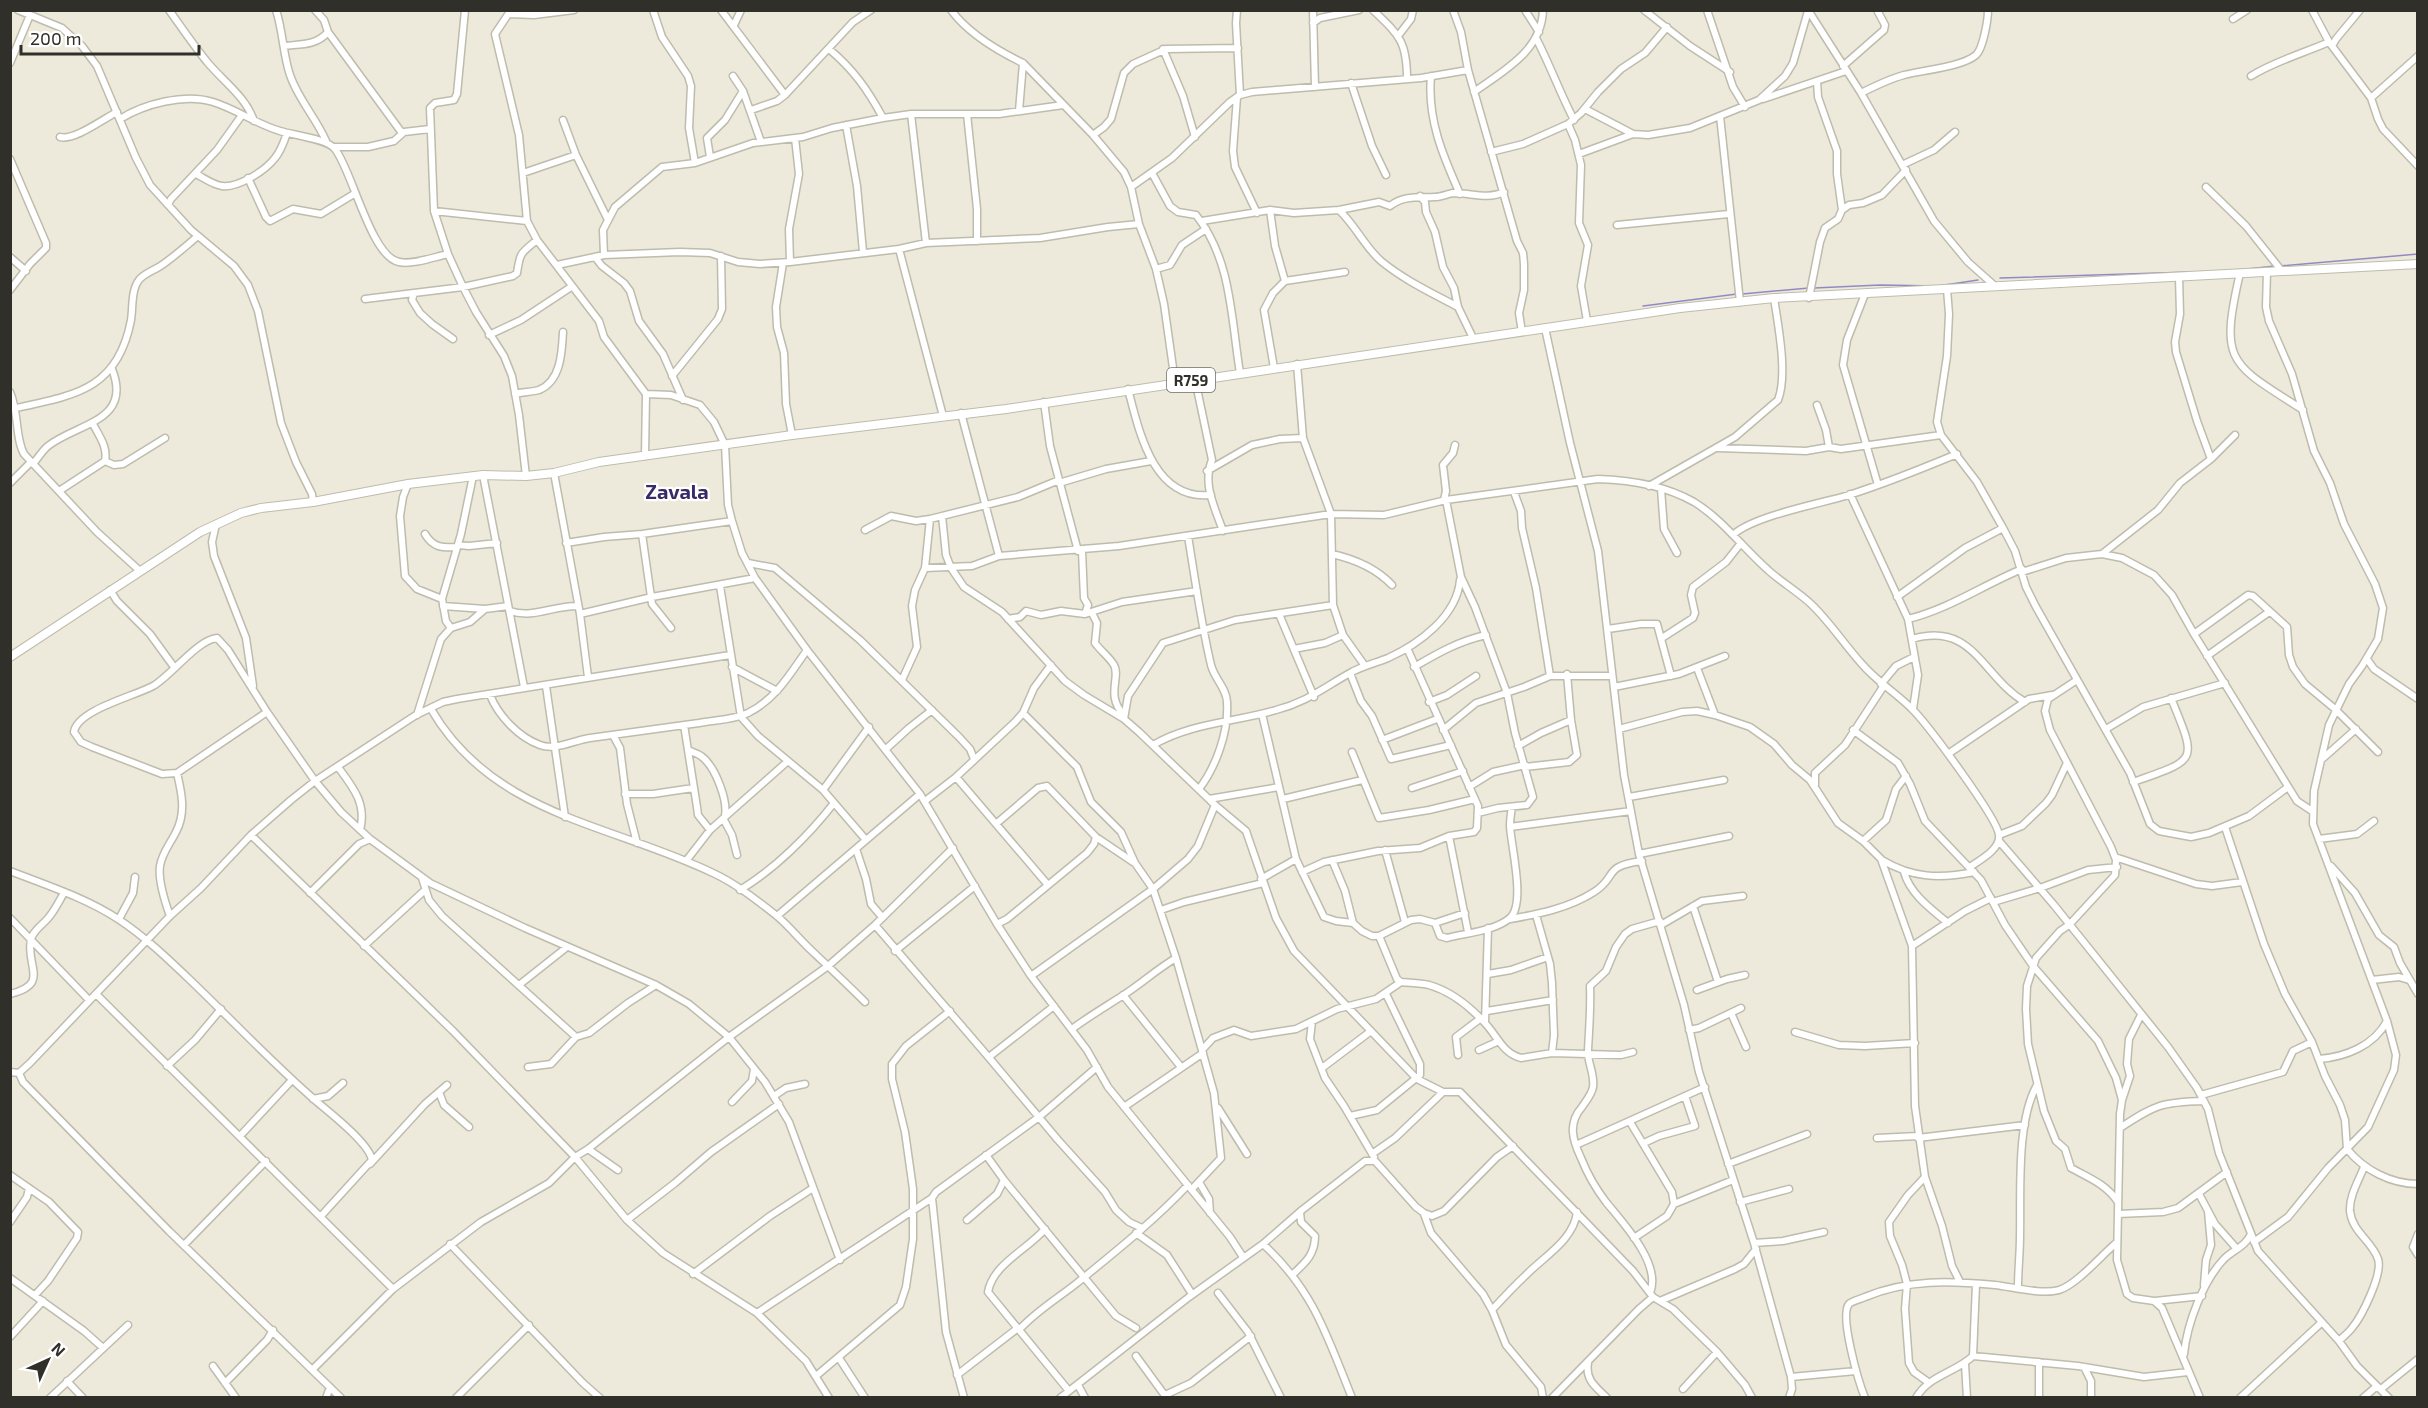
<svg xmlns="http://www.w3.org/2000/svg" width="2428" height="1408" viewBox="0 0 2428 1408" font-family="'Exo 2',sans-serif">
	<rect width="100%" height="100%" fill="#edeadb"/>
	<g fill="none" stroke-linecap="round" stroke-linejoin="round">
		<!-- stream -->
		<path stroke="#938ac3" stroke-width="1.5" d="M2280,266L2418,254
			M2247,269L2275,266
			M2000,278L2221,271
			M1814,288L1880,285L1938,286L1978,280
			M1742,294L1809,288
			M1643,306L1737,294"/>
		<!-- minor casing -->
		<g stroke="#bebcad" stroke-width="9">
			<path id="minor" d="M18,10L62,28L82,46L97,66L136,158L150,185L191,230L234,266L248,285L258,311L281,423L296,462L312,494L313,502
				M169,10C182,28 194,46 208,63C224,82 246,97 254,121
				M276,10C283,31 283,55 290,75C298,99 316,118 326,141
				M465,10L457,94L454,100L435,103L430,108L434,211L448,254L463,287L476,312L504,356L512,376L519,415L526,476
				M511,10L495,34L519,135L527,221L537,240L599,321L604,337L646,394L671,395L700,405L714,422L725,445L728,505L732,521L742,553L755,578L807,650L920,794L997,924L1031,976L1087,1050L1108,1087L1230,1237L1243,1257
				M653,10L662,37L688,76L691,86L689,128L695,163
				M721,10L785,95
				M951,10C968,33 998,51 1023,63L1093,135L1124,172L1131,187L1139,224L1156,269L1164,304L1175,382
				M1237,10L1236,23L1240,95
				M1313,10L1315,87
				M1373,10C1399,35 1407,41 1407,79
				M1453,10L1461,32L1468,70L1517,241L1523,253L1524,264V290L1519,313L1522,332
				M1525,10L1539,32
				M1644,10L1690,46L1730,72
				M1707,10L1733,87L1745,107
				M1808,10L1861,93L1934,221L1968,262L1995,286
				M2312,10L2329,42L2371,98L2378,119L2383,129L2418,166
				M509,14L534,15L574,10
				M2233,19L2247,10
				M1313,23L1320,18L1359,10
				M734,25L741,10
				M328,32L402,133
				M1398,36L1411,19L1413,10
				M1536,38C1550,65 1560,93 1574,120
				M284,46C300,44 316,46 328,32L324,20L315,10
				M2332,46L2336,39L2360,10
				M829,49C853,69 868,90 883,118
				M1163,49L1183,96L1195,137
				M10,63L30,15
				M1843,66L1884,30L1885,25L1877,10
				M733,76L743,91L761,142
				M1431,76C1427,119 1443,156 1460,194
				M2251,76C2275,61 2304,53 2329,42
				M1817,81L1818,97L1837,151V174L1842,210
				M1351,83L1372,146L1386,175
				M1474,92C1503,71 1542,51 1543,10
				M1861,93C1875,86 1889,79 1904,75C1923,70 1962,67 1976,55C1983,49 1988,20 1988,10
				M1237,97L1233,151L1235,167L1257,213
				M2371,98L2418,56
				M1763,99L1846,71
				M1585,109L1633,134L1648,135L1690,128L1759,100L1785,76L1793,63L1808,11
				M751,110L777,101L785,95L853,22L871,10
				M1019,111L1023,63
				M911,114L926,243
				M967,114L977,209V241
				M1720,116L1740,302
				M120,119C144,104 185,93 213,102C236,109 256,124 280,131C293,135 328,139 335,149C352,170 371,257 399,262C413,265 434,257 448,254
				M563,120L576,155L608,220
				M1568,124L1575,140L1581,165L1579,223L1588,245L1581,286L1587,321
				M846,125L857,186L863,252
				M1093,135L1104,127L1111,119L1124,73L1133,64L1166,49L1238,48
				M60,137C74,141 103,119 117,112
				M334,147H368L394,141L404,132L430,129
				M1491,152L1523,144L1568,124L1581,113L1598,92L1621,69L1645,53L1667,27
				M1579,154L1633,134
				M710,157L707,138L725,120L743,91
				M10,159L46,243V248L30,264L10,290
				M1902,165L1934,150L1955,132
				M523,173L576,155
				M1152,173L1170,206L1178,212L1196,215C1232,260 1231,319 1240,373
				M196,174C204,178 213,185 222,186C238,188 265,171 275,158C281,151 284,142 287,133
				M248,178L266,217L270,221L293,209L321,214L354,194
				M1131,187L1172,158L1230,102L1240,95L1252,92L1421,78L1468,70
				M2206,187L2246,226L2281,270
				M1420,196L1425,202L1426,212L1435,232L1443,267L1454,288L1458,307L1473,338
				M168,205L171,199L217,150L242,115
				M1270,210L1275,246L1285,281
				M1339,210C1355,225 1365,247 1381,261C1404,280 1432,293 1458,307
				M434,211L527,221
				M1202,221L1270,210L1294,213L1339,210L1379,202L1390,206C1404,195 1418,198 1435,197C1441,197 1447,194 1453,193C1472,193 1487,200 1504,192
				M1617,225L1729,214
				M899,249L943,416
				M604,255L603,230L615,207L662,167L695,163L753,143L803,137L832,128L883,118L911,114H999L1063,105
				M10,257L26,271
				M595,257L602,266L624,283L630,291L639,321L663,354L683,400
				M790,262L789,229L799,174L795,138
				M783,263L776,307L777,327L784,353L786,404L792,435
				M557,265L604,255L680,252L710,253L738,262L760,264L790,262L899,249L926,243L1040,238L1108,227L1139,224
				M1156,269L1170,265L1182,245L1206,229
				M2240,273C2219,364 2230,363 2303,410
				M2179,277L2180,314L2175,342L2176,352L2197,421L2211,459
				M1947,289L1949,314L1947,356L1937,422L1941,435L1977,482L2003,528L2015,551L2026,587L2036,607L2130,773L2150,824L2159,831L2191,837L2209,833L2249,816L2288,787
				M414,293L412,300L420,313L432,324L453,339
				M1865,294L1847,340L1843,365L1878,485
				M1809,298L1820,242L1825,228L1838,219L1842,210L1849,205L1863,203L1882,195L1906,170
				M365,299L463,287L513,276L517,273C520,252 521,253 537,240
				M1545,328L1570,443L1598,551L1624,775L1639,854L1684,1005L1699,1072L1754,1243L1791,1377L1792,1389L1789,1398
				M489,335L521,320L571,287
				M1297,364L1303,438L1331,514L1333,605L1343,635L1365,666
				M1274,368L1264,310L1273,293L1285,281L1345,272
				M672,376L718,319L722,309L721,256
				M1195,379L1212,460C1202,484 1215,508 1223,531
				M1128,389C1139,431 1153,501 1211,495
				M10,392C19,412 15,438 24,454L97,532L140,571
				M515,394C522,392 532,392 539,390C561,381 562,352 563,332
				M1044,402L1050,446L1078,551
				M1817,405L1826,430L1829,447
				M16,408C76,395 118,389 131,320C133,308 131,290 139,280C144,273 155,270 162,265C175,256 187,245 198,236
				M961,413L999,556
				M1718,448L1806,451L1829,447L1841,449L1941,435
				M645,456L646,394
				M105,461L114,465L123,464L165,438
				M33,464C38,458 42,451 48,446C77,423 133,422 112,369
				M1207,471L1252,445L1280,439L1303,438
				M554,473L580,614L588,677
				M483,475L524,687
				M10,483L31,462
				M1059,483L1106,469L1151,461
				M408,484L403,497L400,516L405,576L417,589L442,599
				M1649,486L1735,437L1778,400C1788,375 1778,325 1774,298
				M1661,489L1664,529L1677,553
				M59,491L105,461C108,447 99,436 93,424
				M1514,492L1521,511L1522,528L1536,588L1550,676
				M1850,494L1908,619L1918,675L1913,709
				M1444,500L1446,491L1443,465L1453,453L1455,445
				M1446,500L1461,577L1475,607L1507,693L1515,733L1533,797L1527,805L1498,808L1478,813
				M942,516L946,555L951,568L964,587L1002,612L1065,681L1084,695L1124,719L1139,732L1215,805L1246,831L1276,918L1294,951L1417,1079L1443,1092
				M216,524L212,542L214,556L246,638L253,686
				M865,530L891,516L916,521L930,519L1018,497L1059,480
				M425,534C433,548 443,548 457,547
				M642,534L652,604L671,628
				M1733,535C1753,516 1819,504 1849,495C1886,483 1921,469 1957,454
				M1188,536C1195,579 1201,623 1211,665C1214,678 1227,689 1227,702C1229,731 1216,767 1199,789
				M566,543L604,537L642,534L732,521
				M458,545L469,546L497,543
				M1082,551L1084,598L1088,605L1085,614
				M1332,554C1354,559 1376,568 1392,585
				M2102,554L2158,510L2180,483L2211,459L2235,435
				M748,563L775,568L860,640L959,737L970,749L974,759
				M925,568L972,566L999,556L1119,546L1331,514L1384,515L1446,500L1598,479C1630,480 1666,486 1694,502C1722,519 1743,548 1768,570C1781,582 1797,591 1811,604C1829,621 1844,644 1861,663C1877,682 1895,692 1911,708C1926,722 1998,819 1999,835C2001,849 1980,860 1970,867
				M2022,572L2066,558L2102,554L2122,558L2154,575L2172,595L2194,634L2297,801L2312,811
				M720,586L741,717L758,736L823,790L866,840
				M110,590L117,601L150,634L174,667
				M1897,597L1965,548L2003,528
				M443,606L485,609
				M510,611C533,619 555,605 578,606
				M1092,613L1097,623L1095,643C1100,650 1110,658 1114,665C1121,677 1105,696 1124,715
				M580,614L652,597L755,578
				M1279,614L1314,697
				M1008,619L1020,617L1026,611L1041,615L1061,611L1085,614L1122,602L1197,591
				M1908,619C1949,609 1983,585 2022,569
				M451,628L446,621L442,599L461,534L473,476
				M1608,629L1641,624H1657L1671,676
				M2194,634L2248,595L2253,596L2287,627L2289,655L2293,667L2305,684L2335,709L2378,752
				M1662,638L1693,618L1695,613L1691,595L1693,587L1726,562L1741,543
				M1912,639C1974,621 1982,677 2025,702
				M1294,649L1325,643L1343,635
				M2207,656L2269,612
				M2367,659L2374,669L2418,699
				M732,667L777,691
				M1414,667C1438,653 1459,641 1486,635
				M1697,668L1715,715
				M1350,673L1361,701L1372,716L1391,759L1451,745
				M902,680L917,647L912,606L915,590L925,568L930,519
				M1881,684L1896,666L1914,657
				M546,686L565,817
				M1614,687L1679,674L1725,656
				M490,695C498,715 518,737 540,745C555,751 575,740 590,738C626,733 662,728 699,723C715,720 734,720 748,713C776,699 790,674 807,650
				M1429,702L1447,695L1476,676
				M431,709C493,816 612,824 713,873C735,883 758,901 777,916C790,927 800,940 813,952C831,969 848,985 865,1002
				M267,712L177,773L162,774L92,747L81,742L74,732C77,710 135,696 153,686C171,676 197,640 217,638L228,650L267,712L315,781L341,812L370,839L430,883L525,928L656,985L689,1004L729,1037L765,1082L789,1122L840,1260
				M1023,713L1077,767L1091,802L1121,832L1135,863L1153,889L1176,958L1214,1093L1221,1158L1192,1189
				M1262,714L1296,859L1324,917L1336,921L1353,923
				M417,715L441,639L451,628L470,622L485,609L508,606
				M1124,719L1128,696L1163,643L1235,620L1333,605
				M684,725L697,807L698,815L710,830
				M1619,729L1682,712L1697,711L1715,715L1750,727L1774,744L1792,765L1810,780L1838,823L1863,841L1881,859L1912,946L1915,1106L1925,1177L1942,1226L1952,1266L1960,1282
				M2106,729L2143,707L2225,683
				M1443,730L1476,703L1524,687L1550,676H1612
				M1853,730L1898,763L1910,784L1925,821L1981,880L2005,925L2033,966L2098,1041L2116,1078L2122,1100
				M613,735L620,748L627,804L637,843
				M1382,740L1437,719
				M1153,745C1190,723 1236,722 1276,710C1307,702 1323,688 1350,673C1362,666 1376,663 1388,658C1419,644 1457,616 1460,580
				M1518,746L1541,733L1571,720
				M886,749L909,728L932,710
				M688,750C692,752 697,753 701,756C715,766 730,803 724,820L732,835L737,855
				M1352,752L1379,818L1429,810L1475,799
				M1948,754L2029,699L2052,695
				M2321,760L2356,729
				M338,767C353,787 367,804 360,830
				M1525,767L1569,762L1577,755L1571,720L1567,674
				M956,777L1048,885
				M2133,782C2199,759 2197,762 2171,698
				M1815,785V773L1845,745L1883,687
				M1469,787L1493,772L1525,765
				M1412,788L1463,771
				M823,790L869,727
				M625,794H653L693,788
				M1629,797L1724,780
				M1209,799L1279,787
				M1283,799L1362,780
				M925,801L956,777L1015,722L1023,713L1034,688L1051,665
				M997,823L1038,788L1047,786L1096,837L1133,862
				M1510,827L1631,811
				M2225,827L2264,944L2285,994L2312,1042L2325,1076L2340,1105L2345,1120L2347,1149C2364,1170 2391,1184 2418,1184
				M251,835L453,1031L575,1157L627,1220L663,1253L757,1313L932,1198L936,1192L1039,1117L1097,1067
				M1999,835L2022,826L2046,803L2052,795L2067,763
				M1449,836L1468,932
				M2319,839L2357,834L2374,821
				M1863,841L1886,820L1896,789L1906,776
				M1999,841L2054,905L2168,1047L2197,1088L2208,1109L2219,1153L2258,1251L2339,1341L2357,1366L2389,1398
				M856,849L866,879L871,904L882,917
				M1385,850L1405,922
				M1639,854L1729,836
				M2115,857L2196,884L2212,886L2242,882
				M1332,860L1345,891L1353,923L1362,931L1372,936H1379L1411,920L1420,919L1435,923L1465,913
				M1882,860C1912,878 1940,879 1974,872
				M686,861L710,830L788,761
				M2331,866L2355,893L2379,935L2394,947L2400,963L2418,994
				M10,871C46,885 86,898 118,919C144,936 166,957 188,978C231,1019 271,1062 316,1101C330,1113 369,1143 372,1160L321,1216
				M1302,872L1324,862L1378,851L1420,848L1449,836L1474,832L1477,828L1478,806L1407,648
				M1904,872C1910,894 1931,909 1948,923
				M422,878L429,900L442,916L576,1037L589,1033L628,1003L656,985
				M1261,879L1296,859
				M740,890C775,869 809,835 834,803
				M310,893L359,844L370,839
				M1993,902L2040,888L2088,870L2117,867
				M1693,906L1718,982
				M1161,910L1184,902L1263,883
				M1536,915L1550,964L1552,983L1554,1035L1552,1053
				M170,916C165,902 158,880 160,866C162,853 170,844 176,832C186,813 182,794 177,773
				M777,916L920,794
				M10,918L89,1000
				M119,919L133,893L135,877
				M1510,919C1539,914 1569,908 1594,892C1618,877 1602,866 1642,861
				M1435,923L1440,936L1447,938C1466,933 1495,931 1510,918C1526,904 1511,846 1510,826C1510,820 1511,813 1512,807
				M997,924L1007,919L1087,853L1094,844L1096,837
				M875,925L991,1060L1058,1140L1105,1192L1116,1210L1129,1222L1142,1228
				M1661,925L1702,901L1743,896
				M2069,925L2060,931L2036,958L2027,986L2026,1009L2028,1044L2044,1111L2056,1141L2065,1149L2071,1168C2089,1178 2106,1184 2118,1202
				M2069,925L2115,875L2116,860L2111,847L2050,730L2045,711L2048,699L2077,680
				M1379,936L1397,979L1401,982C1410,983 1420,983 1429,985C1450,991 1470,1007 1484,1022C1497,1035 1502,1053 1521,1058L1552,1053L1621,1055L1633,1052
				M364,946L425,890
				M1912,946L1965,911L1991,898
				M895,951L975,886
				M1488,974L1511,970L1548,957
				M1031,976L1153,889L1188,859L1198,846L1215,805
				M2372,980L2399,977L2409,980
				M519,985L567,947
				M1697,990L1727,979L1745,975
				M10,994C51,984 25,966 31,939C34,929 44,924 49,917C55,910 59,901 64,893
				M96,994L393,1289
				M1123,995L1181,1067
				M1487,1011L1553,1000
				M1731,1013L1746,1047
				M2141,1015L2129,1039L2127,1064L2130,1076L2122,1100L2120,1114L2117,1260L2127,1294L2133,1298L2154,1301L2162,1308L2200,1398
				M1312,1022L1310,1039L1325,1078L1344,1106L1374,1157
				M1485,1023L1488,928
				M1072,1029C1088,1017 1105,1007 1122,996C1141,984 1157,969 1176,958
				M1689,1030L1699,1028L1741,1008
				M1795,1032L1839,1045L1865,1046L1915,1043
				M1202,1050L1213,1038L1234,1030L1251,1036L1296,1029L1337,1009L1376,999L1401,982
				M1479,1050L1499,1041
				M1458,1055L1456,1037L1481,1018
				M989,1057L1054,1006
				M2319,1059C2345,1057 2374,1046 2387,1021
				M167,1066L195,1040L221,1009
				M528,1067L551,1064L576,1037
				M1322,1068L1371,1031
				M10,1072L19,1073L30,1063L170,916L201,888L251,835L291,800L315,781L416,715L443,702L457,699L730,655
				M19,1073L23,1082L169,1231L341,1398
				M439,1092L444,1105L469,1127
				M2201,1095L2283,1072L2293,1051L2312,1042
				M774,1096L786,1088L805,1084
				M313,1099L328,1096L343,1083
				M732,1102L752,1081L754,1069
				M1124,1107L1203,1053
				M1218,1108L1247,1154
				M1350,1116L1377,1110L1420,1075V1064L1386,994
				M1630,1122L1672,1192L1674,1204L1667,1216L1634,1238
				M2120,1128C2155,1105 2161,1102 2204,1101
				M240,1136L292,1080
				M1877,1138L1918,1136
				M1918,1138L2025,1125
				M1644,1143L1659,1136L1695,1126L1685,1096
				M1576,1145L1705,1087
				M588,1149L618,1170
				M1372,1154L1395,1138L1443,1092H1460L1633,1271L1653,1297L1673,1309L1717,1352L1683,1389
				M986,1155L1004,1180L1116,1316L1136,1328
				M370,1164L425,1104L447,1085
				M1728,1164L1807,1134
				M10,1175L49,1202L78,1232L77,1238L48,1281L35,1295
				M1925,1177L1908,1195L1889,1222L1890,1236L1902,1265L1907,1284L1905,1309L1909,1363L1914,1372L1928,1382
				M1199,1182L1209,1199L1210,1213
				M2199,1194L2215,1224L2237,1249
				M932,1198L946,1332L964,1398
				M1740,1202L1789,1189
				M1674,1204L1733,1180
				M1424,1214L1431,1233L1483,1294L1492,1310L1506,1345L1541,1387L1543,1398
				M2118,1214L2163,1212L2178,1208L2227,1172
				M627,1220L675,1183L711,1152L779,1104
				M967,1220L997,1194L1004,1180
				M10,1222L27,1197L29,1188
				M1045,1229C1027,1250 993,1264 988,1292L1069,1391
				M1136,1233L1167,1255L1192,1294
				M2418,1234L2413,1247L2418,1255
				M2254,1242L2288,1217L2328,1168L2368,1127L2394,1070L2396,1055L2387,1021L2313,824L2314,791L2329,725L2349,684L2362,666L2378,639L2383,608L2375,584L2344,524L2330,483L2314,451L2292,374L2269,321L2266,307L2267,271
				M1754,1243L1783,1241L1824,1232
				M450,1244L583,1383L600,1398
				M1263,1244C1314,1291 1327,1336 1352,1398
				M184,1245L266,1161
				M693,1274L770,1216L813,1188
				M1292,1275C1305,1263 1315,1255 1315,1236L1301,1222L1300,1212L1302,1210
				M10,1278L84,1331L102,1347
				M2204,1285L2206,1260L2211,1245L2208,1211
				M2018,1287C2018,1270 2020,1253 2020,1236C2021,1193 2016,1122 2037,1085
				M1218,1293L1248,1332L1281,1398
				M1650,1293C1662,1264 1623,1223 1606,1202C1596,1189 1587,1173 1581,1158C1572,1139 1568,1123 1582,1107C1586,1101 1592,1094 1593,1087C1595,1074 1587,1062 1588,1050C1589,1029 1591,1008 1590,986L1606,971L1616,947L1625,934L1632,929L1660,921
				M1660,1301L1735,1269L1744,1264L1756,1249
				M2155,1301L2202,1296
				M1492,1310C1503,1298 1513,1287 1525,1276C1543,1257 1574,1240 1577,1212
				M757,1313L806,1361L829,1398
				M1019,1330C1036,1311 1057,1299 1077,1283C1115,1252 1154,1221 1188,1185
				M10,1337L43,1301
				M2339,1341C2343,1337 2348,1333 2352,1328C2362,1316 2383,1274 2378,1259C2372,1241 2352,1232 2350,1211C2349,1196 2359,1180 2364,1167
				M1717,1352L1745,1385L1752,1398
				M2184,1354C2187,1324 2203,1281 2224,1259C2233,1250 2246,1246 2251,1234
				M1136,1356L1166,1397
				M1973,1356L2078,1366L2144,1377L2188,1372
				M839,1358L865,1398
				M2039,1362V1398
				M1588,1363C1585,1380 1596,1387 1607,1398
				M1965,1364L1967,1398
				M213,1366L236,1398
				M2084,1367L2091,1381V1398
				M313,1369L393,1289L481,1222L549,1183L575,1157L588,1149L729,1037L828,966L875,925L953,848
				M957,1375L1018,1328
				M816,1376L900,1305L906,1287L913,1239V1189L905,1132L892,1079V1064L906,1046L950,1011
				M1791,1377L1856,1371
				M67,1381L83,1398
				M225,1383L267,1340L273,1330
				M1078,1385L1085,1398
				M2381,1389L2418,1359
				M1165,1395L1191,1383L1251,1336
				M50,1398L128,1325
				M326,1398L330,1387
				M456,1398L529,1325
				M1060,1398L1189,1297L1263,1244L1302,1210L1365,1161H1375L1416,1207L1424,1213L1432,1216L1444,1211L1497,1157L1513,1146
				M1552,1398L1639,1309L1653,1297
				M1865,1398C1859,1383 1839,1316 1849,1304C1852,1301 1861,1299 1865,1297C1908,1279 1950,1281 1995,1285C2013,1287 2043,1295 2059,1290C2076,1285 2101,1256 2115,1244
				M1916,1398C1929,1375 1955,1373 1973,1356L1976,1284
				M2240,1398L2321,1323
				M2363,1398L2377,1386"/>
		</g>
		<!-- major casing -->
		<g stroke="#bebcad" stroke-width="10">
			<path id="major" d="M10,657L200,532L241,513L261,508L313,502L408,484L483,475L526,476L554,473L599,462L792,435L1006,409L1680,308L1774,298L2418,264"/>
		</g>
		<!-- minor -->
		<use href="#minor" stroke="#fff" stroke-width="6"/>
		<!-- major -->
		<use href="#major" stroke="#fff" stroke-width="8"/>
	</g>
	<g text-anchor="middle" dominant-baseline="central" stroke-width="4.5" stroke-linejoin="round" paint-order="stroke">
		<!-- shield labels -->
		<rect fill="#fff" stroke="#6e6d69" stroke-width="1.5" x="1167" y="368" width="48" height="24" rx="4.5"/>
		<g font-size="15" font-weight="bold" fill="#302f29">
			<text x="1191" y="380">R759</text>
		</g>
		<!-- quarter labels -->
		<g font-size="20" font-weight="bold" fill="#392b66" stroke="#fff">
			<text x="677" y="491">Zavala</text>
		</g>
	</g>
	<!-- border -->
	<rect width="2428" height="1408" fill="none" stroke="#302f29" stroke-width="24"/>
	<!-- north arrow -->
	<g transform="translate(48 1360) rotate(45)" stroke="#ffffff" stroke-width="4.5" paint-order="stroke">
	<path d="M0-4.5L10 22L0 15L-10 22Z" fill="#302f29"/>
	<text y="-9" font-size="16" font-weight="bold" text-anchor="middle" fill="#302f29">N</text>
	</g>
	<!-- scale -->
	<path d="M21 45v9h178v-9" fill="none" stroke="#302f29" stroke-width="3"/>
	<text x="30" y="45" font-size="18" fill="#302f29" stroke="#ffffff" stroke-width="4.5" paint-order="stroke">200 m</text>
</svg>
